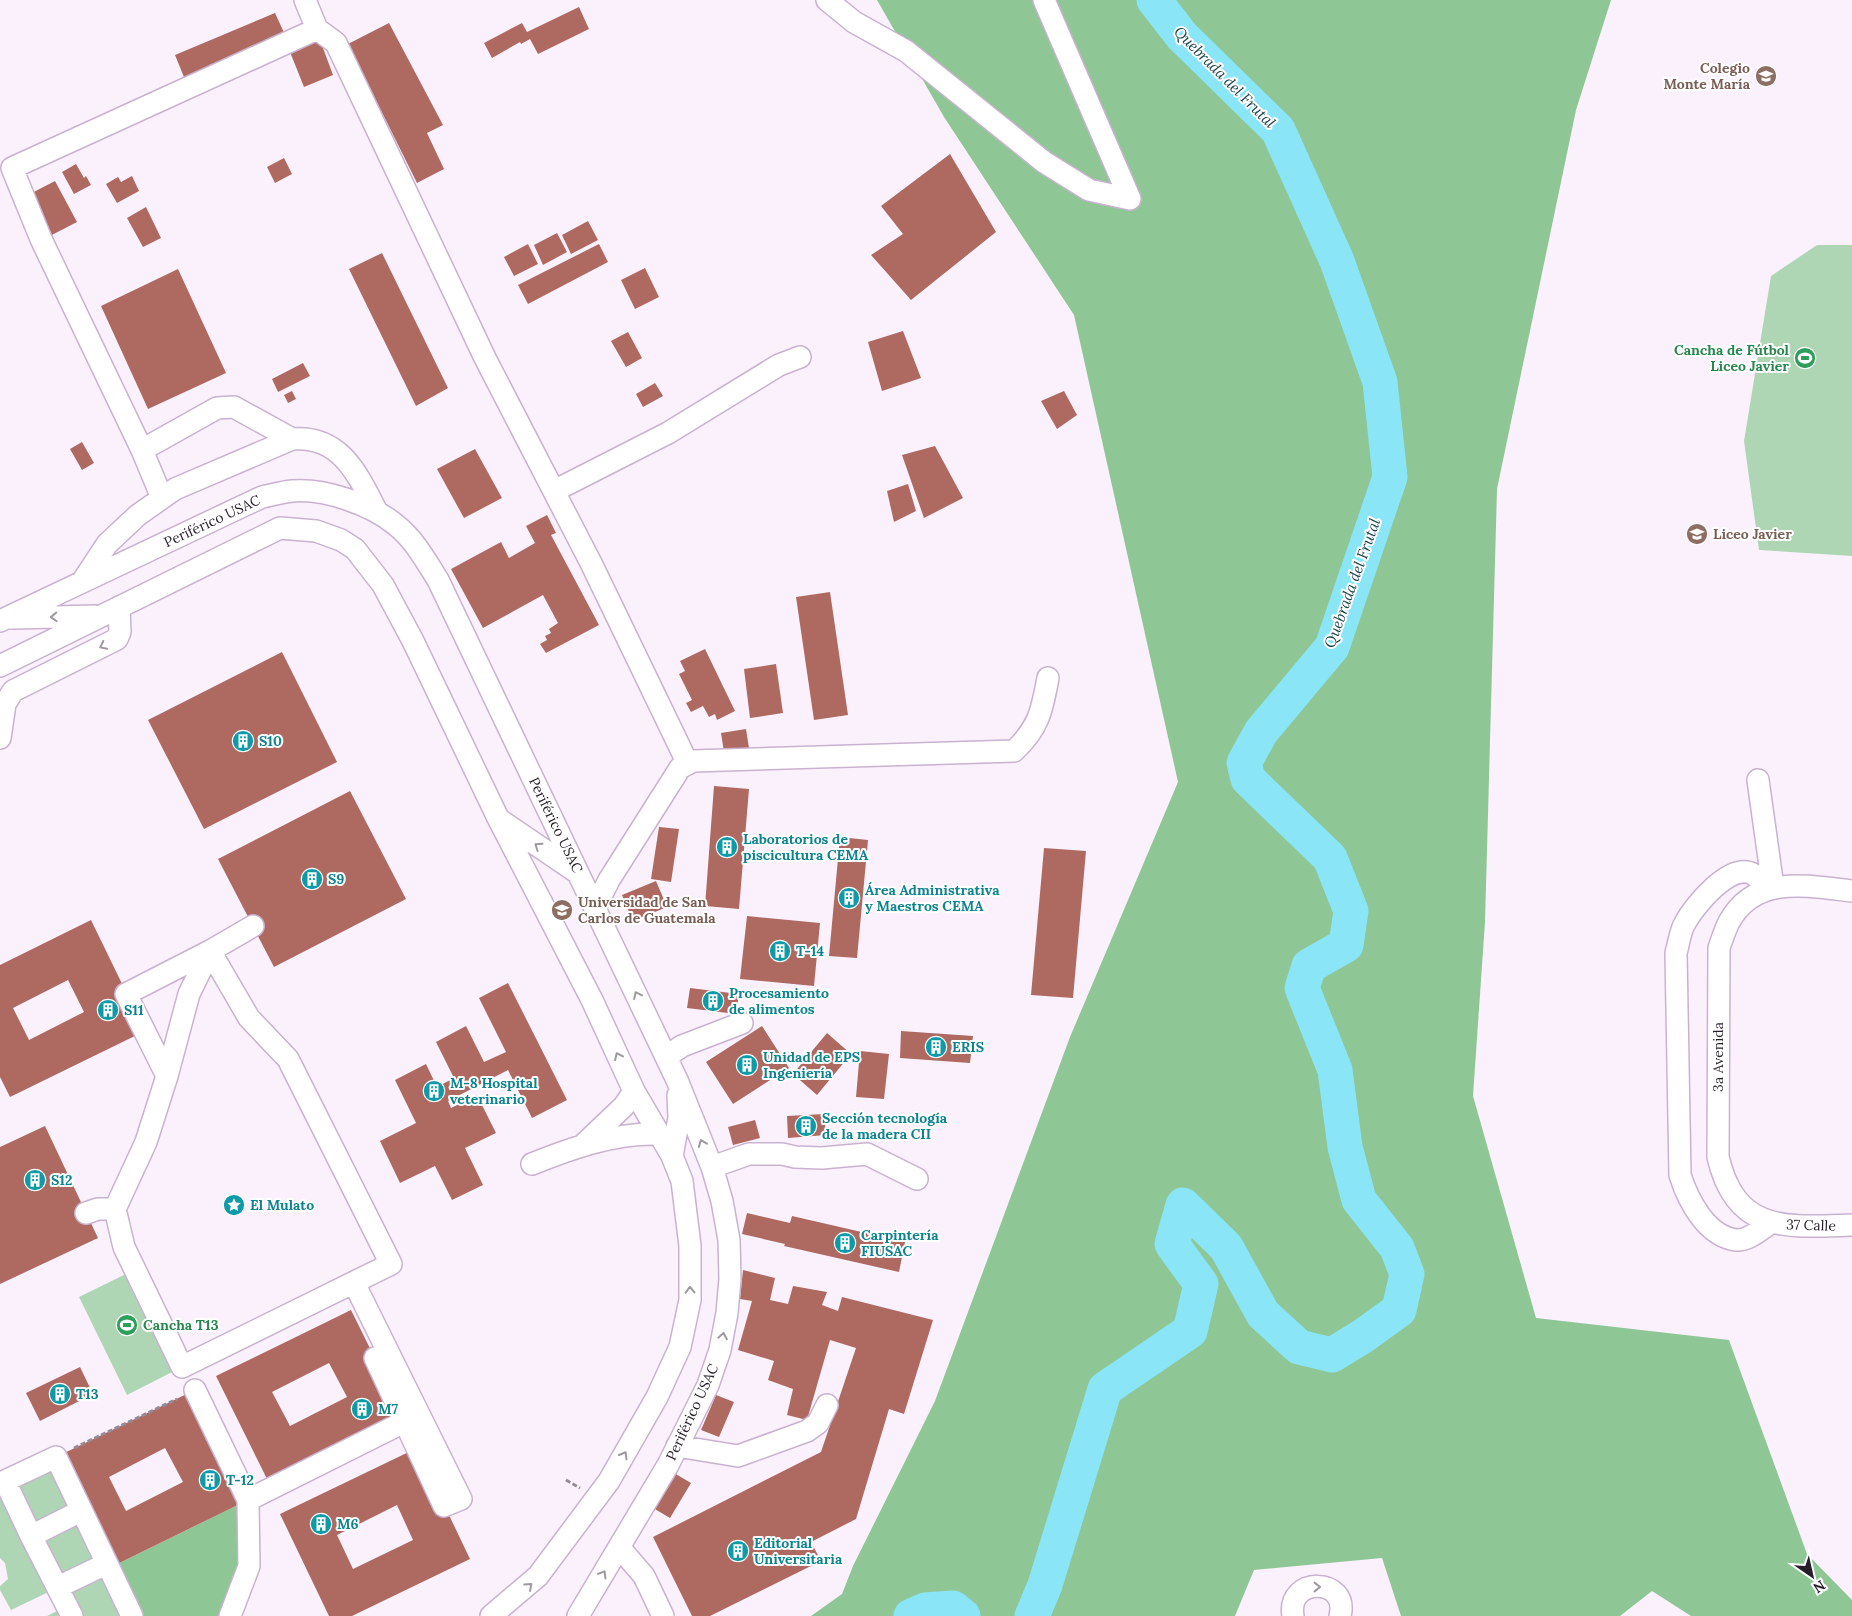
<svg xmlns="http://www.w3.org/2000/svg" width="1852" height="1616" viewBox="0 0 1852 1616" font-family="Lora,serif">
	<rect width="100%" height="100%" fill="#fbf1fd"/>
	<!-- green -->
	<path fill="#afd6b4" d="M1817,245H1852V556L1759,550L1744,441L1771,276Z
		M134,1270L182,1367L127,1395L79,1297Z
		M56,1457L132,1616H47L67,1606L57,1588L11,1610L0,1590V1586L8,1579L5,1563L0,1558V1488Z"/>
	<!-- forest -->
	<path fill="#8ec695" d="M877,0H1611L1576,110L1497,489L1485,922L1473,1096L1536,1318L1729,1340L1807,1554L1852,1600V1616H1691L1652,1591L1620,1616H1401L1382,1558L1254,1570L1235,1616H811L842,1594L853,1566L935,1401L1070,1037L1178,782L1074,315L944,117Z
		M248,1500L249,1566L230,1616H132L109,1568Z"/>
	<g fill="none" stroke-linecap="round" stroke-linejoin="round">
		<!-- river -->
		<path stroke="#8ae5f6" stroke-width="35" d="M911,1616L925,1610L953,1608L963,1616
			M1032,1616L1045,1585L1105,1389L1190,1331L1201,1284L1172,1244L1183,1205L1226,1247L1263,1314L1299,1347L1332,1355L1363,1336L1399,1310L1407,1274L1397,1248L1359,1200L1345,1147L1335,1070L1302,988L1309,966L1346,945L1351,911L1330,858L1248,779L1244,763L1261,732L1332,647L1390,477L1380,382L1337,261L1278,130L1182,36L1154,0"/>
	</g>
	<!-- building -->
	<path fill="#ae6960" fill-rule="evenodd" d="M579,7L589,29L538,54L530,39L521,44L520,42L492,58L484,43L522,23L527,32Z
		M275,13L287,39L186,82L175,55Z
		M389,23L443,125L427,133L444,169L417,183L348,44Z
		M320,40L333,75L304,87L290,52Z
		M950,154L996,232L911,300L871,255L903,234L881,206Z
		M284,158L292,174L275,183L267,167Z
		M76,164L84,178L86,176L91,185L74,194L62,172Z
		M132,176L139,191L117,203L106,184L118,177L121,182Z
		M55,181L77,222L46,238L24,197Z
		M146,207L161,238L143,247L127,218Z
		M588,221L598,240L571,254L562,235Z
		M557,233L567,252L543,265L534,245Z
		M528,244L538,264L514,276L504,257Z
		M599,244L608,262L528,304L518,285Z
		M382,253L448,388L416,406L349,269Z
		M645,268L659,297L635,309L621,280Z
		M178,269L226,373L148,409L101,306Z
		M903,331L921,378L882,391L868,342Z
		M628,332L642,358L626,367L611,341Z
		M303,363L310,376L278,392L272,379Z
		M655,383L663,396L643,407L636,394Z
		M292,391L296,399L288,403L284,395Z
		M1064,391L1077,415L1057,429L1041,401Z
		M82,442L94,463L82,470L70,449Z
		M935,446L963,498L924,518L902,455Z
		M475,449L502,498L464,518L437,469Z
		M908,484L916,511L894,522L887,491Z
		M547,515L556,533L551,535L599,625L546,653L540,644L547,640L545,636L551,633L549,629L558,623L543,595L483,628L451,569L501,542L509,558L535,543L526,526Z
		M830,592L848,715L814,720L796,597Z
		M705,649L735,711L717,720L715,714L709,717L703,706L691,712L686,703L692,700L679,674L685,671L680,661Z
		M282,652L337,762L204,829L148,720Z
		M776,664L783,713L750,718L744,669Z
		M746,729L749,748L724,752L721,733Z
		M714,786L749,789L739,909L705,906Z
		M350,791L406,899L274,967L218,859Z
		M659,827L679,829L671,882L651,879Z
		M840,837L868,840L857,958L829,956Z
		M1044,848L1086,851L1073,998L1031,995Z
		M656,881L667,907L633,921L622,895Z
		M747,916L820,923L814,986L740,979Z
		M91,920L145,1031L10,1097L0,1077V965ZM68,980L84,1012L29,1040L13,1008Z
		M508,983L567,1100L532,1118L508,1070L448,1101L451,1108L477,1095L496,1133L465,1148L483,1185L452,1200L435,1166L400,1183L380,1141L416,1123L395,1080L426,1064L437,1087L454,1078L436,1042L466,1026L484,1062L506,1052L479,998Z
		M690,988L739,994L736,1014L687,1008Z
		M762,1026L789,1068L733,1104L706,1062Z
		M901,1031L973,1036L970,1063L900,1058Z
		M827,1033L851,1054L817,1095L793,1074Z
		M860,1051L889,1054L884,1099L856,1097Z
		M824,1114L826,1135L788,1138L787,1116Z
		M755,1120L760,1138L733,1145L728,1127Z
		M45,1126L98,1238L0,1284V1147Z
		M747,1213L790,1223L792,1216L905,1242L899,1272L784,1246L785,1244L742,1234Z
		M743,1270L775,1278L770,1300L788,1304L793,1286L827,1292L822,1305L838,1311L842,1297L933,1320L904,1414L889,1409L856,1519L811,1542L821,1561L710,1616H692L653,1537L821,1452L856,1348L830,1340L807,1420L787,1415L793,1389L768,1380L774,1361L738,1350L752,1301L740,1299Z
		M351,1310L406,1421L271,1487L216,1376ZM329,1363L347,1397L290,1426L272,1392Z
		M80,1367L93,1394L40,1421L26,1393Z
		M195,1390L248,1500L109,1568L56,1457ZM165,1448L183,1482L126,1511L109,1477Z
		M716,1395L734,1402L719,1437L701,1430Z
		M417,1448L470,1559L352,1616H329L280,1514ZM397,1505L413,1540L353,1569L337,1535Z
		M674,1473L691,1483L670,1518L653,1508Z"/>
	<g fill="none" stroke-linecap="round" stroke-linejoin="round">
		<!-- minor casing -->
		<g stroke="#c9b2cf" stroke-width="24">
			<path id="minor" d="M827,0L854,22L906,51L1044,162L1089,190L1130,199L1044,0
				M317,29L336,43L485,358L592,565L688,764
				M142,450L41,239L12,168L317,29L305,0
				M554,491L668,433L779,365L800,357
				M162,498L142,450L217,408L234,407L292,439
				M82,582L107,544L138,515L175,489L292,439C340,435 357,473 376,510
				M13,618L95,616
				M0,621L262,497C272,495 282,492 292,491C325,488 372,505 396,525C414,539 426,561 438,580L677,1080L712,1167L722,1201L729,1240L730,1279L727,1313L720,1350L708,1385L668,1465L578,1616
				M0,666L280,528L316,531L341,540L355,549L383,585L413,641L498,818L592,1000L634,1091L672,1156L682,1181L690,1246V1300L680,1347L657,1397L609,1481L538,1576L491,1616
				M0,738L5,704L13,691L117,639L120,632L119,607
				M1758,780L1773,887
				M500,820L578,873
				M1767,888C1763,884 1758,877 1753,874C1730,862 1695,905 1685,923C1680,931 1679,943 1676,953L1680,1175C1688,1200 1706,1236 1736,1240C1749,1241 1761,1229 1771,1223
				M1852,891C1808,886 1755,874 1729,922C1725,930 1722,939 1719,948L1718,1157C1736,1234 1787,1227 1852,1225
				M595,908L609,880L680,768L693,761L1014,751C1039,728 1042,710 1048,678
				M666,1057L682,1046L742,1023
				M167,1076L126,994L210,951L249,1018L288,1059L391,1264L182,1367L124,1247L115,1209L146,1142L167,1076L189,994L210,951L253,926
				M583,1145L624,1106L634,1091
				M672,1156L679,1118L678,1095
				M532,1164C572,1148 614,1133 657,1134
				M712,1167L749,1154H782L795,1157L822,1158L867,1154L917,1179
				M86,1213L98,1209H115
				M354,1283L461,1499L444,1506L375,1358
				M195,1390L248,1500L249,1566L230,1616
				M677,1446L738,1456L807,1431L818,1423L827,1405
				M248,1500L406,1421
				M31,1536L5,1481L56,1457L132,1616
				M619,1547L644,1576L663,1616
				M58,1587L106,1564
				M72,1616L31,1536L81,1511
				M1293,1616C1286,1576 1350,1577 1340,1616"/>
		</g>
		<!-- path -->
		<path stroke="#948b96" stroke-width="3" stroke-dasharray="5 2.5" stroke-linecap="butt" d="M74,1448L177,1399
			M566,1480L580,1488"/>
		<!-- minor -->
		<use href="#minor" stroke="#fff" stroke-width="21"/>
	</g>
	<!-- one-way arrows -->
	<defs><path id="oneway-chevron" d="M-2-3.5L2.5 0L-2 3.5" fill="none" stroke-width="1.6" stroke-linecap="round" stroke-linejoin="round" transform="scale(1.25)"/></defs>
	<g stroke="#9d999e">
		<use href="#oneway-chevron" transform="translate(54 617) rotate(178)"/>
		<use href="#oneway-chevron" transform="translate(103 646) rotate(154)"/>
		<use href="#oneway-chevron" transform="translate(538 846) rotate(-146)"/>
		<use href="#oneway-chevron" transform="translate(637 995) rotate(-116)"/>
		<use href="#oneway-chevron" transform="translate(618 1056) rotate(-115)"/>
		<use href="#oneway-chevron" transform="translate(702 1143) rotate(-112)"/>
		<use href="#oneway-chevron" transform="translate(690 1290) rotate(-91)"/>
		<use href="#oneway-chevron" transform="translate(723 1336) rotate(-80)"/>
		<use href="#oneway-chevron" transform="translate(624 1455) rotate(-60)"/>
		<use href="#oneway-chevron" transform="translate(603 1574) rotate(-59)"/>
		<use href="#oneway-chevron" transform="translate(529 1586) rotate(-42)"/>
		<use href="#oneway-chevron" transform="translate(1317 1587)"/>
	</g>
	<!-- icons -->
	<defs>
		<g id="school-disc" transform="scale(1.125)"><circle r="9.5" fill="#8d6e63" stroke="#fff"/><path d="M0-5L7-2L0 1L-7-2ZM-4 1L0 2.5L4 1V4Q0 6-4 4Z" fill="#fff"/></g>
		<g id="stadium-disc" transform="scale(1.125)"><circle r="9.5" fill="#2e9e5b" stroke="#fff"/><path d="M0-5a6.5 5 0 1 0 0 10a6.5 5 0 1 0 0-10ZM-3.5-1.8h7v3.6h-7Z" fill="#fff"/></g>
		<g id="building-disc" transform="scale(1.125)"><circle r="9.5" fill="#0f9aa8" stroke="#fff"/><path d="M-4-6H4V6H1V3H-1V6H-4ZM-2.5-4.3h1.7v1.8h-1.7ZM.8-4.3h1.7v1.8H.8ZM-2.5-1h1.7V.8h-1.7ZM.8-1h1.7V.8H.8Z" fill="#fff"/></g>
		<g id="university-disc" transform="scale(1.125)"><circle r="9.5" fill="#8d6e63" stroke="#fff"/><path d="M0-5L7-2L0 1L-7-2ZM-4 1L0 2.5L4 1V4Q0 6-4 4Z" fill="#fff"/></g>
		<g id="sight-disc" transform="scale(1.125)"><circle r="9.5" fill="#0f9aa8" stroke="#fff"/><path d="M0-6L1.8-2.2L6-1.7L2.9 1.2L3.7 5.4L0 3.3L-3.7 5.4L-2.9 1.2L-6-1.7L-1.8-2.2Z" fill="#fff"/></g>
	</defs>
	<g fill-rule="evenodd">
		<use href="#school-disc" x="1766" y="76"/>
		<use href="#stadium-disc" x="1805" y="358"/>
		<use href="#school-disc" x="1697" y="534"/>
		<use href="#building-disc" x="243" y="741"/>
		<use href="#building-disc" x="727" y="847"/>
		<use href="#building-disc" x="312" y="879"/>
		<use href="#building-disc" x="849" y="898"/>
		<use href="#university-disc" x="562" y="910"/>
		<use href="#building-disc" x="780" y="951"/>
		<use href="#building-disc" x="713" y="1001"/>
		<use href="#building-disc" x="108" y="1010"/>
		<use href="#building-disc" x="936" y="1047"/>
		<use href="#building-disc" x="747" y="1065"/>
		<use href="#building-disc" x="434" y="1091"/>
		<use href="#building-disc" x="806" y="1126"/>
		<use href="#building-disc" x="35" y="1180"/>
		<use href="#sight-disc" x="234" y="1205"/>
		<use href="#building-disc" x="845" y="1243"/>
		<use href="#stadium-disc" x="127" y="1325"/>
		<use href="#building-disc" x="60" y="1394"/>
		<use href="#building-disc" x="362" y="1409"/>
		<use href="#building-disc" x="210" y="1480"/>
		<use href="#building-disc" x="321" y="1524"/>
		<use href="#building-disc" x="738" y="1551"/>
	</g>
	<g text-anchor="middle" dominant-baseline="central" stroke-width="4" stroke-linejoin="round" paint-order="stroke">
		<!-- education labels -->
		<g font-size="14" font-weight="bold" fill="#785e54" stroke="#fff" text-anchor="start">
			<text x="1750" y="68" text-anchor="end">Colegio<tspan x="1750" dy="16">Monte María</tspan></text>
			<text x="1713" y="534">Liceo Javier</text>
			<text x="578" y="902">Universidad de San<tspan x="578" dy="16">Carlos de Guatemala</tspan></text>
		</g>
		<!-- leisure labels -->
		<g font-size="14" font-weight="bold" fill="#27864d" stroke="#fff" text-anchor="end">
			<text x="1789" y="350">Cancha de Fútbol<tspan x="1789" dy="16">Liceo Javier</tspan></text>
			<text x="143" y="1325" text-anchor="start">Cancha T13</text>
		</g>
		<!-- street labels -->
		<g font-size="14" fill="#261d28" stroke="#fff">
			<text transform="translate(212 521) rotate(-25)">Periférico USAC</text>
			<text transform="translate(556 825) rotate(64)">Periférico USAC</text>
			<text transform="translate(1718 1057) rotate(-90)">3a Avenida</text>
			<text transform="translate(1811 1225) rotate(2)">37 Calle</text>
			<text transform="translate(692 1412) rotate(-65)">Periférico USAC</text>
		</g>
		<!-- culture labels -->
		<g font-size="14" font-weight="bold" fill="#0d838f" stroke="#fff" text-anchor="start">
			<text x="259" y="741">S10</text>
			<text x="743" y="839">Laboratorios de<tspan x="743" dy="16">piscicultura CEMA</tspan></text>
			<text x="328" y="879">S9</text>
			<text x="865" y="890">Área Administrativa<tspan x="865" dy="16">y Maestros CEMA</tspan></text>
			<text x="796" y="951">T-14</text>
			<text x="729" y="993">Procesamiento<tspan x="729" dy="16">de alimentos</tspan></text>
			<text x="124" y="1010">S11</text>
			<text x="952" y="1047">ERIS</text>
			<text x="763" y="1057">Unidad de EPS<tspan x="763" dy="16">Ingeniería</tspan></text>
			<text x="450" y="1083">M-8 Hospital<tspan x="450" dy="16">veterinario</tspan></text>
			<text x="822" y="1118">Sección tecnología<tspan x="822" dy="16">de la madera CII</tspan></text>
			<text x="51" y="1180">S12</text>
			<text x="250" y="1205">El Mulato</text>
			<text x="861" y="1235">Carpintería<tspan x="861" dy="16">FIUSAC</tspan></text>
			<text x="76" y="1394">T13</text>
			<text x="378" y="1409">M7</text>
			<text x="226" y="1480">T-12</text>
			<text x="337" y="1524">M6</text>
			<text x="754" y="1543">Editorial<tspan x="754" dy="16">Universitaria</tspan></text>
		</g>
		<!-- water labels -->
		<g font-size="15" font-style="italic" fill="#18434a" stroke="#fff">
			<text transform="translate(1225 77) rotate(45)">Quebrada del Frutal</text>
			<text transform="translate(1352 583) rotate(-70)">Quebrada del Frutal</text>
		</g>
	</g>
	<!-- north arrow -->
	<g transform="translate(1812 1576) rotate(146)" stroke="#ffffff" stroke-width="4" paint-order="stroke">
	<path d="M0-4L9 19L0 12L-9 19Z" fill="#261d28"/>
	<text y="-8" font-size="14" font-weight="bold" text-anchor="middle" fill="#261d28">N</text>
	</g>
</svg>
